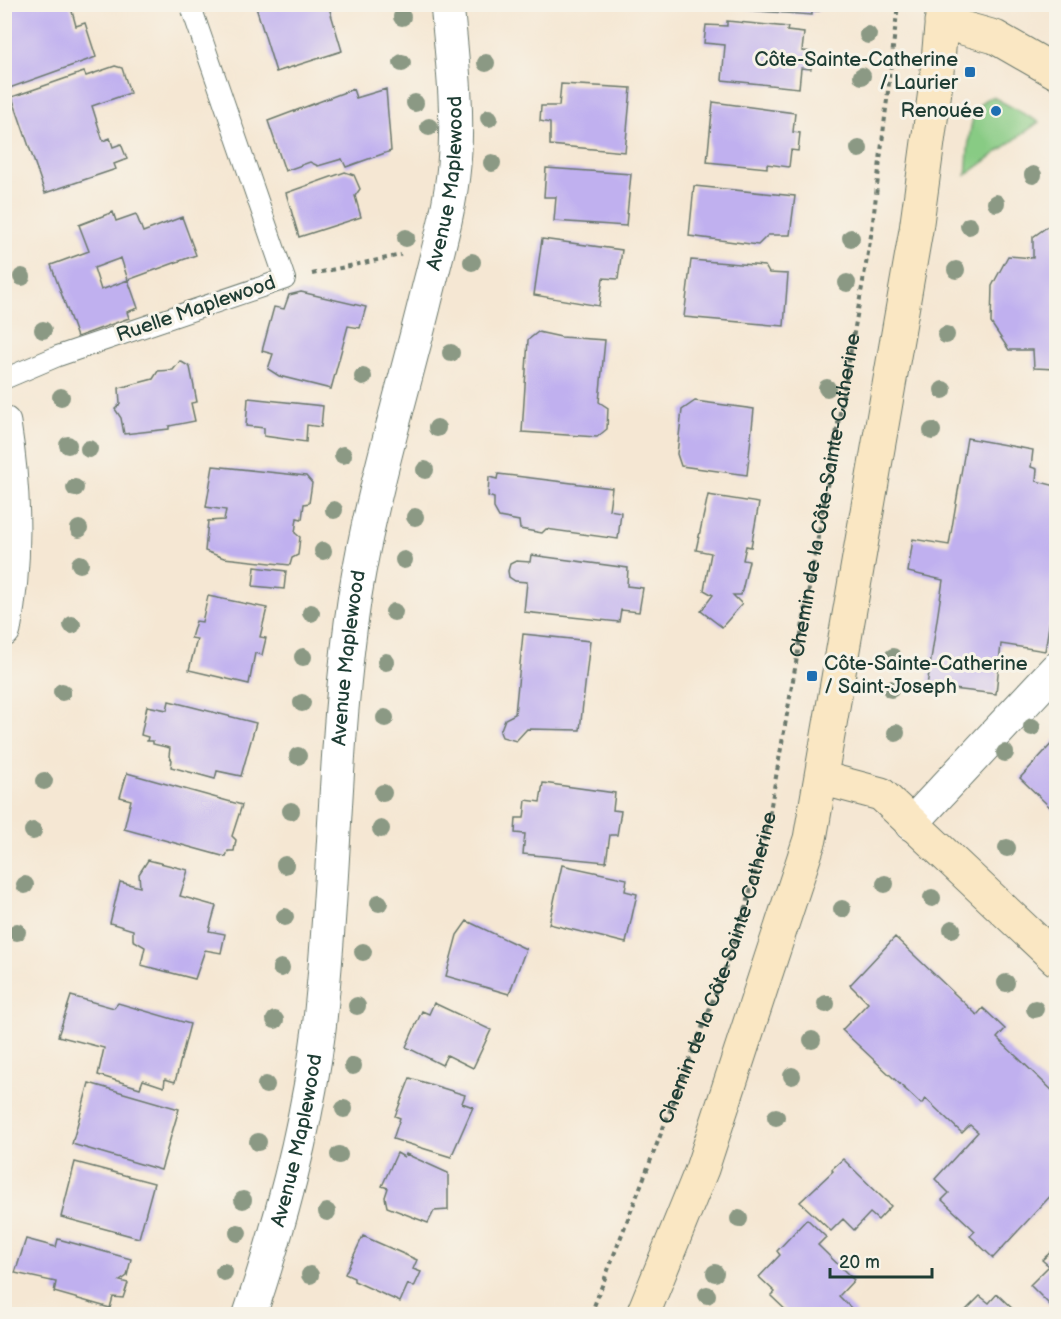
<svg xmlns="http://www.w3.org/2000/svg" width="1061" height="1319" viewBox="0 0 1061 1319" font-family="'Balsamiq Sans',sans-serif">
	<rect width="100%" height="100%" fill="#f7f3e8"/>
	<filter id="ink" filterUnits="userSpaceOnUse"><feTurbulence type="fractalNoise" baseFrequency=".0167" numOctaves="2"/><feDisplacementMap in="SourceGraphic" scale="12" xChannelSelector="R" yChannelSelector="G"/><feConvolveMatrix kernelMatrix="1 2 1 2 8 2 1 2 1" color-interpolation-filters="sRGB"/></filter>
	<filter id="wash" filterUnits="userSpaceOnUse"><feTurbulence type="fractalNoise" baseFrequency=".008" numOctaves="4" result="noise"/><feDisplacementMap in="SourceGraphic" scale="24" xChannelSelector="R" yChannelSelector="G"/><feGaussianBlur stdDeviation="1.35" result="paint"/><feColorMatrix in="noise" values="0 0 0 0 0 0 0 0 0 0 0 0 0 0 0 0 0 1.4 0 .05"/><feComposite in="paint" operator="in"/></filter>
	<g filter="url(#wash)">
		<rect width="100%" height="100%" fill="#f5e7d3"/>
		<!-- green -->
		<path fill="#88cb84" stroke="#54845c" stroke-width="1.5" d="M993,97L1039,122L966,175C969,153 966,100 993,97Z"/>
		<g id="blocks">
			<!-- building -->
			<path fill="#c0b0ef" d="M27,4H70L76,26L85,23L96,57L4,90V11Z
				M255,4H328L342,51L276,72Z
				M746,4H819V11H812V15L746,10Z
				M727,21L788,27L787,31L804,33L802,51L813,52L811,69L801,68L799,88L722,80L725,45L704,43L706,25L727,26Z
				M115,66L122,68L130,93L92,106L103,141L110,138L113,147L121,144L127,159L114,164L116,169L45,193L12,97L84,72L86,76Z
				M561,84L631,88L625,152L550,145V123L540,121L541,106H559Z
				M353,89L356,98L386,89L391,151L346,167L342,159L318,166L310,162L285,171L268,121Z
				M713,102L795,113L793,132L800,133L798,151L791,150L789,167L767,164V168L707,162Z
				M546,168L631,174L626,226L554,221L556,197H544Z
				M345,172L354,175L360,189L355,196L361,217L299,237L286,193Z
				M694,186L795,196L790,235H768L758,245L689,236Z
				M113,212L116,221L136,214L143,232L182,217L196,255L128,280L121,258L94,268L101,290L128,280L138,308L127,312L129,318L77,337L51,265L89,251L79,225Z
				M1054,222H1056V369L1034,368L1033,350H1009L991,323L992,286L1008,256L1033,258V237Z
				M542,239L622,250L618,279L603,278L599,306L534,295Z
				M691,260L765,266L769,273L788,274L784,326L684,317Z
				M301,292L366,307L360,328L348,326L331,389L279,376L268,369L273,354L262,351L274,307L284,309L289,295Z
				M538,332L561,337L605,340L599,402L608,408L607,429L597,437L522,432L528,340Z
				M180,361L190,367L197,402L191,403L195,421L169,426V429L124,434L121,418L115,409L120,404L119,388L153,379L158,371L173,370Z
				M248,398L323,406L321,427L307,425L306,442L264,436V428L246,426Z
				M695,401L754,409L747,475L681,466L677,454L682,410Z
				M967,438L1033,450L1031,467L1037,469L1036,481L1056,486V582L1045,651L1001,644L996,694L927,686L943,580L908,572L913,539L949,545Z
				M213,466L306,476L312,483L309,503L304,504L302,519L297,518L295,533L300,537L298,555L292,558L290,565L224,558L205,551L208,521L224,520L226,510L206,507Z
				M498,474L612,488L609,510L621,512L618,539L546,529L542,533L520,529L519,521L499,517L494,508V498L488,496L489,477L497,479Z
				M708,495L759,503L751,547L746,546L743,560L749,561L741,595H733L742,604L722,627L701,611L713,595L704,590L711,553L696,550Z
				M531,555L628,568L627,586L643,588L639,612L621,610L619,622L524,612L527,582L515,581L509,577L508,571L510,564L516,561L530,562Z
				M255,567L286,571L284,589L253,586Z
				M208,596L267,608L260,637L266,638L262,655L255,653L249,684L189,670L197,639L191,638L196,621L202,622Z
				M523,634L590,641L580,730L527,729L516,741L502,737L500,732L505,719L515,714Z
				M169,701L256,723L241,776L217,771L215,779L171,767L172,760L169,756L170,748L153,744V741H147L148,737L141,735L147,706L167,710Z
				M1056,739V813L1020,778Z
				M127,773L242,805L232,836L236,840L234,851H228L226,857L124,829L131,800L120,797Z
				M543,783L615,793L613,810L621,811L617,835H610L606,862L523,854L525,834L515,833L516,818H524L526,800L540,802Z
				M148,860L188,870L180,896L216,906L209,931L225,934L221,953L205,950L195,979L141,965L145,947L133,940V930L110,923L120,882L140,887L139,874Z
				M562,865L627,879L625,891L637,894L626,943L549,924Z
				M467,921L526,949L509,994L446,976L457,935Z
				M895,937L977,1015L983,1008L1005,1029L997,1038L1056,1094V1190L993,1258L970,1236L975,1231L942,1200L949,1193L935,1179L978,1132L970,1125L962,1133L926,1099L921,1104L842,1030L868,1003L850,985Z
				M71,996L114,1008L118,1003L190,1024L175,1082L165,1079L164,1087L143,1080L140,1088L98,1075L104,1048L58,1036Z
				M434,1003L491,1030L473,1068L447,1055L442,1065L406,1047L422,1011L429,1014Z
				M410,1078L465,1095L462,1103L473,1107L451,1157L393,1139L400,1118L395,1116Z
				M89,1083L179,1109L161,1170L72,1144Z
				M397,1153L404,1157L406,1154L448,1173V1210L434,1211L428,1223L387,1207L385,1197L388,1188L382,1186Z
				M843,1159L891,1206L878,1220L870,1213L854,1230L843,1219L831,1231L800,1202L833,1171L832,1169Z
				M75,1162L154,1183L139,1238L61,1217Z
				M807,1219L826,1237L818,1245L854,1280L839,1296L857,1314H790L771,1296L775,1292L759,1277L780,1255L777,1251Z
				M363,1236L417,1260L413,1269L421,1272L414,1287L408,1284L400,1302L354,1281V1278L345,1274Z
				M26,1239L56,1247L58,1239L131,1259L127,1276L120,1281L128,1283L123,1298L113,1297L110,1308L54,1292L56,1282L15,1273Z
				M1053,1250L1056,1253V1311L1030,1285L1049,1266L1042,1260Z
				M997,1294L1018,1314H968L965,1311L980,1296L989,1303Z"/>
		</g>
	</g>
	<g filter="url(#ink)">
		<use href="#blocks" fill-opacity="0" stroke="#6a786c" stroke-width="1.5"/>
		<g fill="none" stroke-linecap="round" stroke-linejoin="round">
			<!-- lane casing -->
			<g stroke="#6a786c" stroke-width="22">
				<path id="lane" d="M4,379L58,356L285,279L190,4"/>
			</g>
			<!-- street casing -->
			<g stroke="#6a786c" stroke-width="35">
				<g id="street">
					<path d="M4,423C15,492 17,561 4,630"/>
					<path d="M911,824L1056,669"/>
					<path id="s2" d="M250,1314C281,1223 307,1125 319,1029C336,885 333,738 355,595C371,496 401,399 425,302C436,257 450,211 454,165C459,111 452,58 447,4"/>
				</g>
			</g>
			<!-- secondary casing -->
			<g stroke="#6a786c" stroke-width="35">
				<path id="secondary" d="M941,22L995,37L1056,72
					M821,778L881,794L1056,959
					M643,1314L702,1169L810,839L916,230L936,83L943,4"/>
			</g>
			<!-- path -->
			<g stroke="#6a786c" stroke-width="4" stroke-dasharray="4.5 4.5" stroke-linecap="butt">
				<path d="M312,274L401,255"/>
				<path id="s1" d="M591,1314L726,966L746,907L767,828L872,230L898,4"/>
			</g>
			<!-- lane -->
			<use href="#lane" stroke="#fff" stroke-width="20"/>
			<!-- street -->
			<use href="#street" stroke="#fff" stroke-width="33"/>
			<!-- secondary -->
			<use href="#secondary" stroke="#fae7c3" stroke-width="33"/>
		</g>
		<!-- trees -->
		<g fill="#8b9984">
			<circle cx="402" cy="17" r="9"/>
			<circle cx="868" cy="35" r="9"/>
			<circle cx="402" cy="63" r="9"/>
			<circle cx="486" cy="63" r="9"/>
			<circle cx="862" cy="76" r="9"/>
			<circle cx="415" cy="103" r="9"/>
			<circle cx="489" cy="118" r="9"/>
			<circle cx="429" cy="127" r="9"/>
			<circle cx="859" cy="149" r="9"/>
			<circle cx="492" cy="163" r="9"/>
			<circle cx="1033" cy="175" r="9"/>
			<circle cx="996" cy="203" r="9"/>
			<circle cx="969" cy="226" r="9"/>
			<circle cx="406" cy="238" r="9"/>
			<circle cx="851" cy="238" r="9"/>
			<circle cx="472" cy="262" r="9"/>
			<circle cx="956" cy="270" r="9"/>
			<circle cx="22" cy="277" r="9"/>
			<circle cx="847" cy="283" r="9"/>
			<circle cx="43" cy="330" r="9"/>
			<circle cx="946" cy="335" r="9"/>
			<circle cx="451" cy="353" r="9"/>
			<circle cx="363" cy="377" r="9"/>
			<circle cx="827" cy="388" r="9"/>
			<circle cx="943" cy="390" r="9"/>
			<circle cx="61" cy="397" r="9"/>
			<circle cx="437" cy="428" r="9"/>
			<circle cx="932" cy="431" r="9"/>
			<circle cx="68" cy="445" r="9"/>
			<circle cx="89" cy="449" r="9"/>
			<circle cx="343" cy="455" r="9"/>
			<circle cx="425" cy="470" r="9"/>
			<circle cx="75" cy="488" r="9"/>
			<circle cx="334" cy="510" r="9"/>
			<circle cx="415" cy="517" r="9"/>
			<circle cx="79" cy="529" r="9"/>
			<circle cx="323" cy="551" r="9"/>
			<circle cx="404" cy="560" r="9"/>
			<circle cx="80" cy="564" r="9"/>
			<circle cx="394" cy="612" r="9"/>
			<circle cx="311" cy="613" r="9"/>
			<circle cx="72" cy="625" r="9"/>
			<circle cx="303" cy="657" r="9"/>
			<circle cx="893" cy="657" r="9"/>
			<circle cx="386" cy="662" r="9"/>
			<circle cx="891" cy="689" r="9"/>
			<circle cx="62" cy="692" r="9"/>
			<circle cx="302" cy="703" r="9"/>
			<circle cx="385" cy="718" r="9"/>
			<circle cx="1032" cy="727" r="9"/>
			<circle cx="896" cy="733" r="9"/>
			<circle cx="1005" cy="753" r="9"/>
			<circle cx="298" cy="756" r="9"/>
			<circle cx="44" cy="781" r="9"/>
			<circle cx="383" cy="793" r="9"/>
			<circle cx="291" cy="811" r="9"/>
			<circle cx="381" cy="829" r="9"/>
			<circle cx="33" cy="831" r="9"/>
			<circle cx="1007" cy="848" r="9"/>
			<circle cx="285" cy="865" r="9"/>
			<circle cx="885" cy="884" r="9"/>
			<circle cx="25" cy="885" r="9"/>
			<circle cx="932" cy="898" r="9"/>
			<circle cx="379" cy="903" r="9"/>
			<circle cx="842" cy="909" r="9"/>
			<circle cx="285" cy="917" r="9"/>
			<circle cx="952" cy="929" r="9"/>
			<circle cx="17" cy="932" r="9"/>
			<circle cx="363" cy="952" r="9"/>
			<circle cx="281" cy="968" r="9"/>
			<circle cx="1006" cy="983" r="9"/>
			<circle cx="826" cy="1004" r="9"/>
			<circle cx="357" cy="1006" r="9"/>
			<circle cx="1035" cy="1009" r="9"/>
			<circle cx="275" cy="1020" r="9"/>
			<circle cx="812" cy="1040" r="9"/>
			<circle cx="353" cy="1066" r="9"/>
			<circle cx="792" cy="1076" r="9"/>
			<circle cx="266" cy="1085" r="9"/>
			<circle cx="344" cy="1109" r="9"/>
			<circle cx="776" cy="1117" r="9"/>
			<circle cx="258" cy="1142" r="9"/>
			<circle cx="339" cy="1155" r="9"/>
			<circle cx="243" cy="1200" r="9"/>
			<circle cx="327" cy="1212" r="9"/>
			<circle cx="739" cy="1219" r="9"/>
			<circle cx="238" cy="1233" r="9"/>
			<circle cx="224" cy="1272" r="9"/>
			<circle cx="715" cy="1273" r="9"/>
			<circle cx="310" cy="1275" r="9"/>
			<circle cx="707" cy="1295" r="9"/>
		</g>
	</g>
	<!-- markers -->
	<g fill="#1f6fb2" stroke="#f7f3e8" stroke-width="2">
		<rect x="964" y="66" width="12" height="12" rx="3"/>
		<circle cx="996" cy="111" r="6"/>
		<rect x="806" y="670" width="12" height="12" rx="3"/>
	</g>
	<g text-anchor="middle" dominant-baseline="central" stroke-width="6" stroke-linejoin="round" paint-order="stroke">
		<!-- poi labels -->
		<g font-size="20" fill="#1f3d34" stroke="#f7f3e8" text-anchor="end">
			<text x="958" y="60">Côte-Sainte-Catherine<tspan x="958" dy="23">/ Laurier</tspan></text>
			<text x="984" y="111">Renouée</text>
			<text x="824" y="664" text-anchor="start">Côte-Sainte-Catherine<tspan x="824" dy="23">/ Saint-Joseph</tspan></text>
		</g>
		<!-- street labels -->
		<g font-size="20" fill="#1f3d34" stroke="#f7f3e8">
			<text stroke="none"><textPath href="#s2" startOffset="1152">Avenue Maplewood</textPath></text>
			<text transform="translate(196 309) rotate(-19)">Ruelle Maplewood</text>
			<text stroke="none"><textPath href="#s1" startOffset="855">Chemin de la Côte-Sainte-Catherine</textPath></text>
			<text stroke="none"><textPath href="#s2" startOffset="666">Avenue Maplewood</textPath></text>
			<text stroke="none"><textPath href="#s1" startOffset="369">Chemin de la Côte-Sainte-Catherine</textPath></text>
			<text stroke="none"><textPath href="#s2" startOffset="180">Avenue Maplewood</textPath></text>
		</g>
	</g>
	<!-- margin -->
	<rect width="1061" height="1319" fill="none" stroke="#f7f3e8" stroke-width="24"/>
	<!-- scale -->
	<path d="M830 1268v9h102v-9" fill="none" stroke="#1f3d34" stroke-width="3"/>
	<text x="839" y="1268" font-size="18" fill="#1f3d34" stroke="#f7f3e8" stroke-width="4.5" paint-order="stroke">20 m</text>
</svg>
